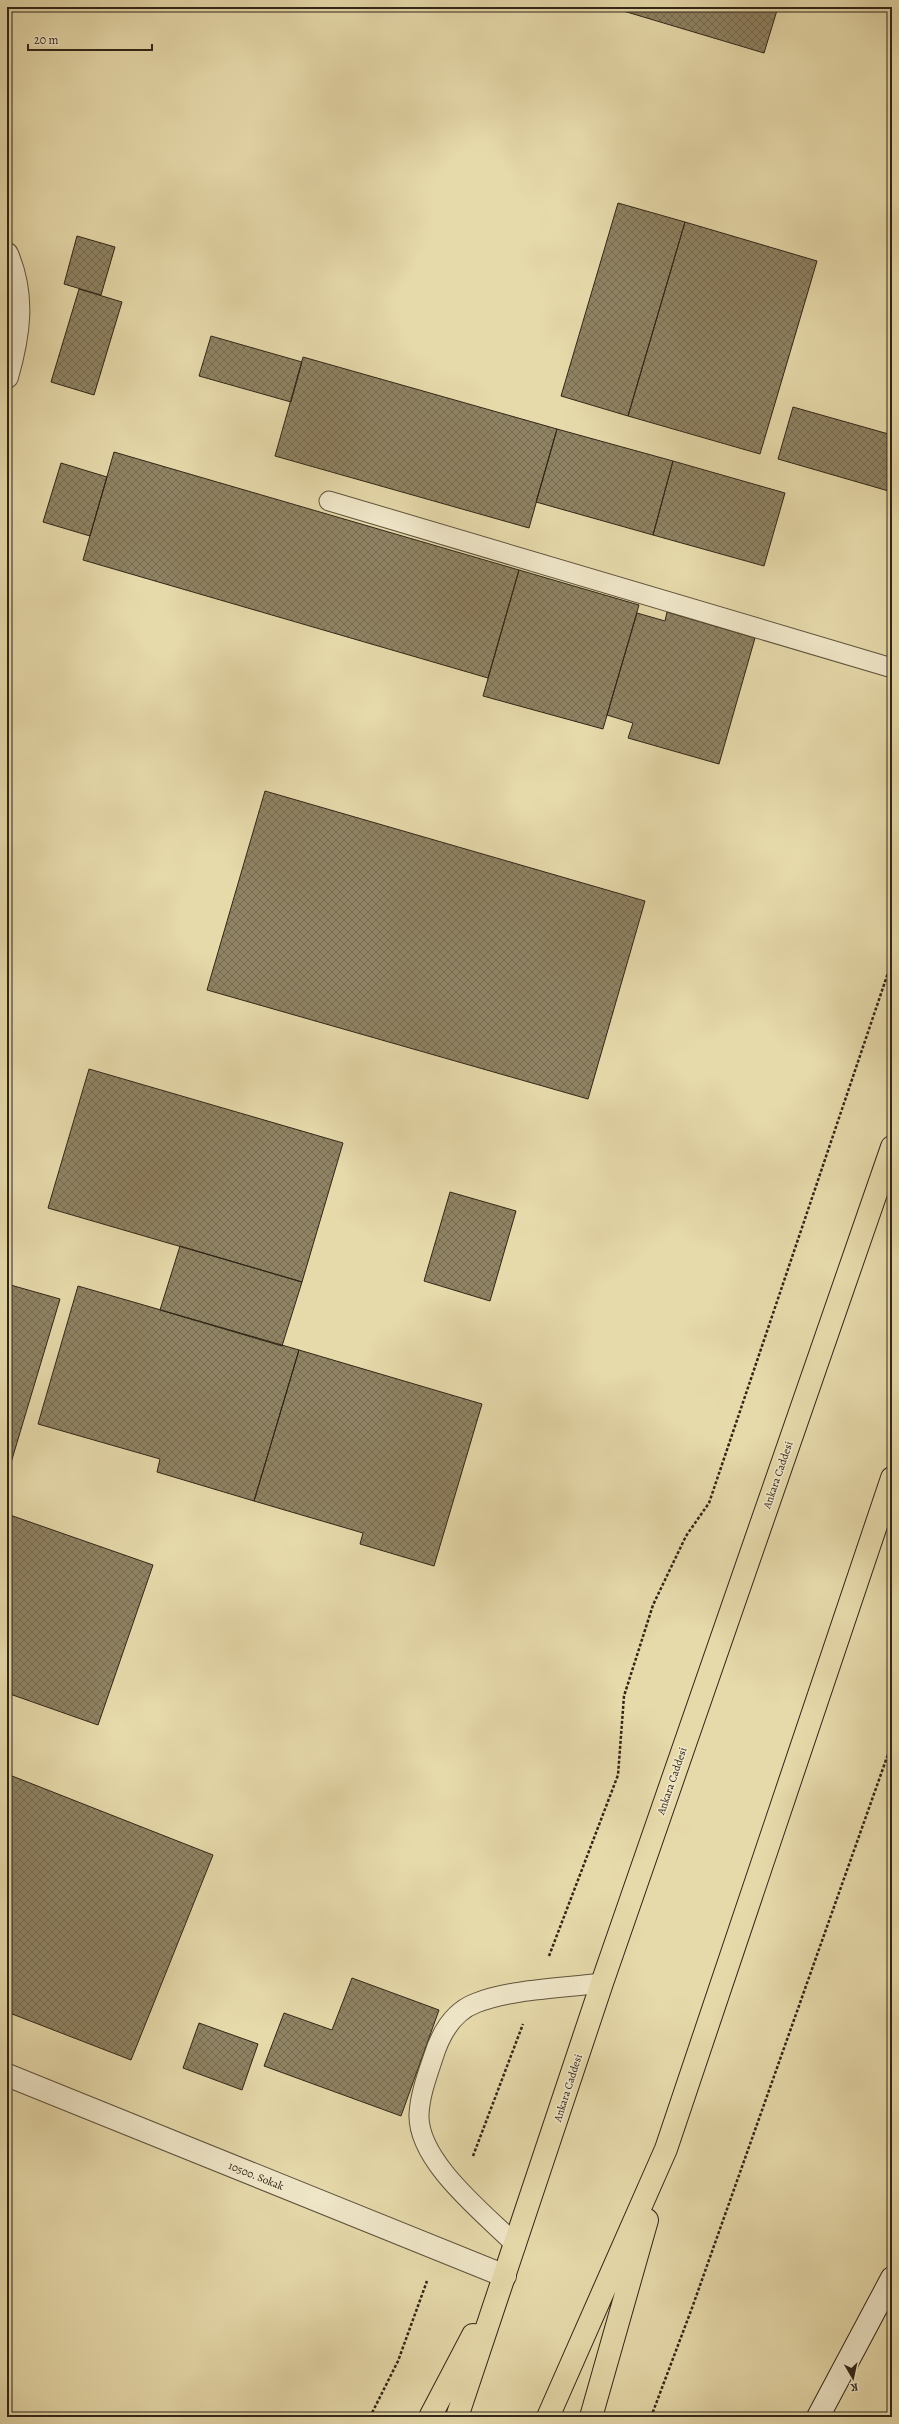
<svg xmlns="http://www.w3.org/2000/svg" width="899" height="2424" viewBox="0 0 899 2424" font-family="Alegreya,serif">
	<defs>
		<pattern id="building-cross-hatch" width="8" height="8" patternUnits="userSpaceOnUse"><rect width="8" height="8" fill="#8f8363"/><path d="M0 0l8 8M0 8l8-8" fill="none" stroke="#756b51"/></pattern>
	</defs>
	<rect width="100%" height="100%" fill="#e6d9aa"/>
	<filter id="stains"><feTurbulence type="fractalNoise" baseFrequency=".005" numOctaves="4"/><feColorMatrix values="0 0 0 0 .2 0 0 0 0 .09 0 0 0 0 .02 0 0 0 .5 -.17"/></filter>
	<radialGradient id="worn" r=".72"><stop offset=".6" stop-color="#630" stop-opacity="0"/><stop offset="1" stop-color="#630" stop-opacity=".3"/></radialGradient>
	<!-- building -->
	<path fill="url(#building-cross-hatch)" stroke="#312617" d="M610,7H778L764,53Z
		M618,203L685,222L628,416L561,396Z
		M685,222L817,261L760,454L628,416Z
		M77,236L115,247L101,295L64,284Z
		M79,289L122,302L94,395L51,382Z
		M211,336L302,362L291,402L199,376Z
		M303,357L557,429L529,528L275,456Z
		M793,407L892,435V492L778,459Z
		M557,429L673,461L653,535L536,502Z
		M114,452L519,570L488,678L83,560Z
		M673,461L785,493L764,566L653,535Z
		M61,463L107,477L90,536L43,522Z
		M519,570L639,605L603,729L483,696Z
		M667,612L755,638L719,764L628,738L633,723L607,715L637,613L665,621Z
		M265,791L645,901L588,1099L207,990Z
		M89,1069L343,1143L302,1282L48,1208Z
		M450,1192L516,1211L490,1301L424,1281Z
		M180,1246L302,1282L282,1346L160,1310Z
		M7,1284L60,1299L10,1466L7,1465Z
		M78,1286L299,1350L254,1501L157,1472L160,1459L38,1424Z
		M299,1350L482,1404L434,1566L360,1544L363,1533L254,1501Z
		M7,1514L153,1565L98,1725L7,1693Z
		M7,1774L213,1855L131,2060L7,2012Z
		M352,1978L439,2010L401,2116L264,2066L284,2013L332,2030Z
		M199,2023L258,2044L242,2090L183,2068Z"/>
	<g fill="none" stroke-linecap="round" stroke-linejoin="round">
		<!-- lane casing -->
		<g stroke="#5e533c" stroke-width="21">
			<path id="lane" d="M329,501L892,668
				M516,2245C484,2213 417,2161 419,2114C420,2095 427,2076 433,2058C440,2035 452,2012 476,2003C511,1989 564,1988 602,1983"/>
		</g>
		<!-- street casing -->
		<g stroke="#5e533c" stroke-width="24">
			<path id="street" d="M7,254C25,296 19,335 7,377
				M7,2075L505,2276"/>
		</g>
		<!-- secondary casing -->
		<g stroke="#312617" stroke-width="24">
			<path id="secondary" d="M818,2417L892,2278"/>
		</g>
		<!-- highway casing -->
		<g stroke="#312617" stroke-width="24">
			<path id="highway" d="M430,2417L473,2335
				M457,2417L602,1983L892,1147
				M548,2417L666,2149L892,1478
				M591,2417L647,2220"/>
		</g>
		<!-- path -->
		<path stroke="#312617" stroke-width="2.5" stroke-dasharray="3 2" stroke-linecap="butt" d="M549,1956L618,1775L624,1696L653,1605L686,1536L709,1503L892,961
			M473,2156L523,2024
			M370,2417L398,2361L427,2281
			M651,2417L692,2308L892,1743"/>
		<!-- lane -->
		<use href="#lane" stroke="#efe6c8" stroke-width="19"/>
		<!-- street -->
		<use href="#street" stroke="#efe6c8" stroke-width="22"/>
		<!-- secondary -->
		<use href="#secondary" stroke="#efe6c8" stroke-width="22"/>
		<!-- highway -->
		<use href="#highway" stroke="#e6d9aa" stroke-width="22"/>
	</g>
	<g text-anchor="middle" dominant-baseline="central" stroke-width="3.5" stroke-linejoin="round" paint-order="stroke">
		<!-- street labels -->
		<g font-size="11" fill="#312617" stroke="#efe6c8">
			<text transform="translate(778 1475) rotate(-71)">Ankara Caddesi</text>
			<text transform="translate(672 1781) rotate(-71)">Ankara Caddesi</text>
			<text transform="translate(568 2088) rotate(-72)">Ankara Caddesi</text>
			<text transform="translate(256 2176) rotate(22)">10500. Sokak</text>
		</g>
	</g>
	<!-- margin -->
	<rect width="899" height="2424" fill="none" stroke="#e6d9aa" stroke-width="24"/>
	<rect x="8" y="8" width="883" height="2408" fill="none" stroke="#312617" stroke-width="2"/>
	<rect x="12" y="12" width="875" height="2400" fill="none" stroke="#312617"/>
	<!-- north arrow -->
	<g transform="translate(853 2378) rotate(171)" stroke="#efe6c8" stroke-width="3" paint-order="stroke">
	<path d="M0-3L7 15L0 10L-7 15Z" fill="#312617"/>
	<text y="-6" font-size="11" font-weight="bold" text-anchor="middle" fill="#312617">K</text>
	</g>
	<!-- scale -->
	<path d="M28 44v6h124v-6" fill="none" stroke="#312617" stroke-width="2"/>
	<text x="34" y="44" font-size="12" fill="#312617" stroke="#efe6c8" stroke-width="3" paint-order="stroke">20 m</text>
	<rect width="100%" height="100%" filter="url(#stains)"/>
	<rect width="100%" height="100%" fill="url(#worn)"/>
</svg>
